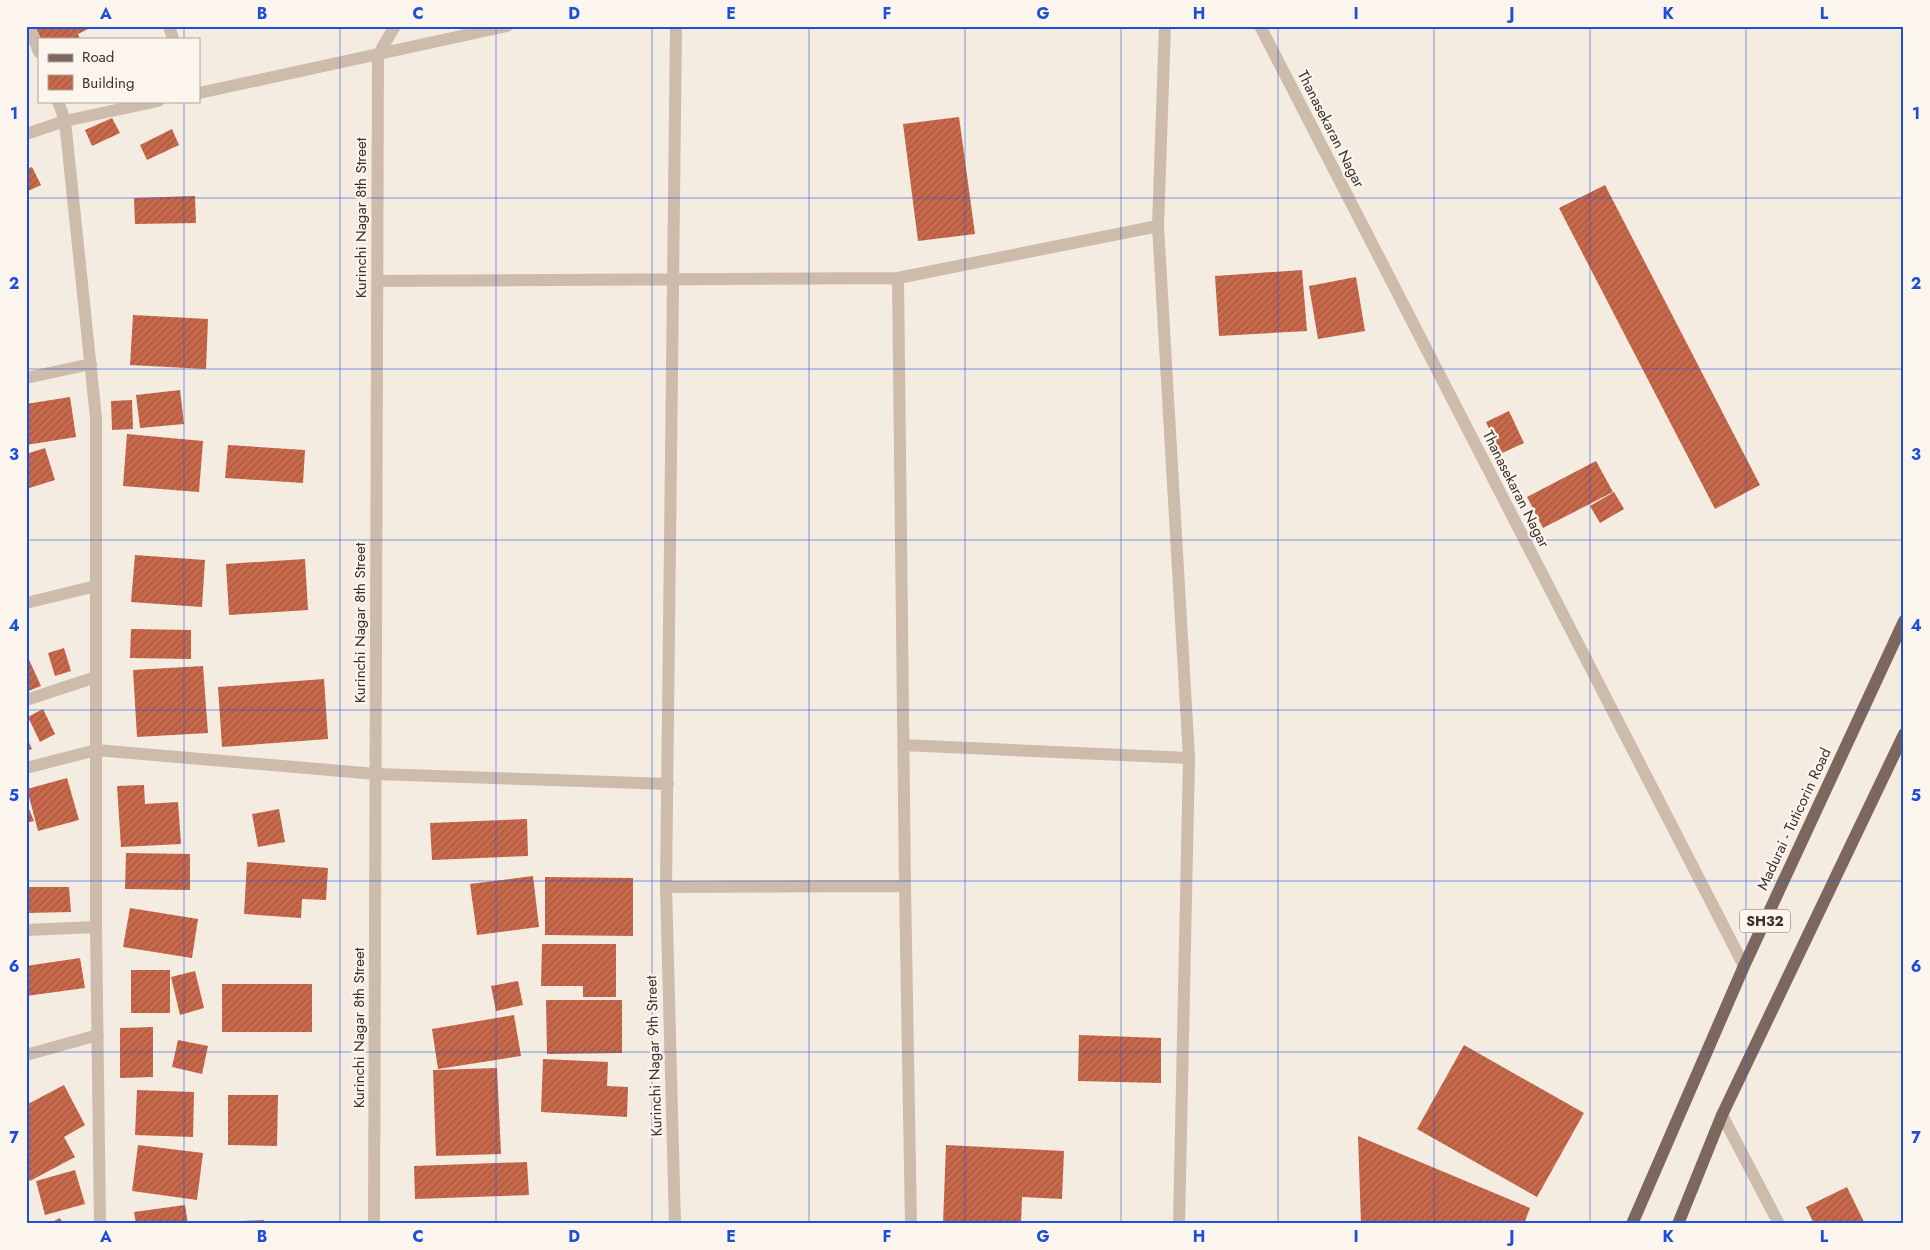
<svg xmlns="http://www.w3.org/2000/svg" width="1930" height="1250" viewBox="0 0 1930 1250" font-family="Jost,sans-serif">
	<defs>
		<pattern id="building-hatch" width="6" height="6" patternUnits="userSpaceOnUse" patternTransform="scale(1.25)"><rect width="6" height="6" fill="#c8694b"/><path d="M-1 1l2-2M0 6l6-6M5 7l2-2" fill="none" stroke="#a4573f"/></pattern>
	</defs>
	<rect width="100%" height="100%" fill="#f4ebe1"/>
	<!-- building -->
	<path fill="url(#building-hatch)" d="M35,26H94L78,34L80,39H41Z
		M959,117L975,234L918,241L903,124Z
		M112,118L120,133L92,146L85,130Z
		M172,129L179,145L147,160L140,145Z
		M32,167L41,185L26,192V169Z
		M1605,185L1760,485L1715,509L1559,208Z
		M195,196L196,223L135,224L134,198Z
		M1302,270L1307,331L1219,336L1215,276Z
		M1356,277L1365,331L1318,339L1309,286Z
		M133,315L208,319L206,369L130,365Z
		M180,390L184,424L140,428L136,395Z
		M70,397L76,437L26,445V404Z
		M132,400L133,429L112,430L111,401Z
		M1509,411L1524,443L1500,454L1486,422Z
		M127,434L203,441L199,492L123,486Z
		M228,445L305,450L303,483L225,478Z
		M45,448L55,480L26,489V454Z
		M1596,461L1613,492L1543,528L1527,497Z
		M1614,492L1624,509L1600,523L1590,506Z
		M135,555L205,560L202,607L131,602Z
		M305,559L308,610L229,615L226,564Z
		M131,629L191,630V659L130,658Z
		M64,648L71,671L55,676L48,653Z
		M26,653L41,686L26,692Z
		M203,666L208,733L137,737L133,670Z
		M324,679L328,739L222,747L218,687Z
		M43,709L55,734L40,742L28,717Z
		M26,736L32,749L26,751Z
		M67,778L79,820L38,831L27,789Z
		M144,785L145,804L178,802L181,844L121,847L117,786Z
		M26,802L34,821L26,823Z
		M279,809L285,842L258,847L252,814Z
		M527,819L528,856L432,860L430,823Z
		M126,853L190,854V890L125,889Z
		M247,862L328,868L326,900L302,899L301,918L244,914Z
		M533,876L539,927L477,935L470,884Z
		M545,877L633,878V936L545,935Z
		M26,887H69L71,912L26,913Z
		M130,908L198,919L192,958L123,947Z
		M542,944H616V997H583V986H541Z
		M80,958L85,988L26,996V966Z
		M131,970H170V1013H131Z
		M195,971L204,1008L180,1015L171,977Z
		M518,981L523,1005L496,1011L491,986Z
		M222,984H312V1032H222Z
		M546,1000H622V1053L547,1054Z
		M514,1015L521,1056L438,1069L432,1029Z
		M153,1027V1077L120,1078V1028Z
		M1079,1035L1161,1038V1083L1078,1081Z
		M178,1040L208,1046L202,1074L172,1067Z
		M1464,1045L1584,1113L1537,1197L1417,1129Z
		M543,1059L608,1062L607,1086L628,1087L627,1117L541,1112Z
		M497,1068L501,1154L436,1156L433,1070Z
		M64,1085L85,1125L64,1137L75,1157L30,1181L26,1174V1105Z
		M137,1090L194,1092L193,1137L135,1135Z
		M228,1095H278L277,1146L228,1145Z
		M1358,1136L1530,1208L1524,1224H1361Z
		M138,1145L203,1153L197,1200L132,1191Z
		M946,1145L1064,1151L1062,1199L1022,1197L1021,1224H943Z
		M527,1162L529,1195L415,1199L414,1166Z
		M75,1170L85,1204L45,1215L36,1181Z
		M1847,1187L1865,1224H1814L1806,1207Z
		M185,1205L188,1224H136L134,1212Z
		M60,1218L63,1224H48Z
		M264,1220V1224H219V1222Z"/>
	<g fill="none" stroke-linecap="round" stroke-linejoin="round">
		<!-- street -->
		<path stroke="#cdbbac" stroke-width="12" d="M29,26L39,52
			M169,26L173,39
			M1165,26L1158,226L1189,758L1179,1224
			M1260,26L1744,966
			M199,93L507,26
			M58,101L65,121L96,418V927L100,1224
			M26,134L65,121L158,101
			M898,278L905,886L911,1224
			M377,281L898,278L1158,226
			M26,378L91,364
			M26,603L96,586
			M26,700L96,677
			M903,745L1189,758
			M26,768L96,750L376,774L668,784
			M666,887L905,886
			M26,930L96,927
			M26,1055L98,1035
			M1722,1115L1779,1224
			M374,1224L378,55L395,26
			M675,1224L666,887L676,26"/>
		<!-- primary -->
		<path stroke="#7d675c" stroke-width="12" d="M1632,1224L1744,966L1904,621
			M1678,1224L1722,1115L1904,734"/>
	</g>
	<!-- grid -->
	<path fill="none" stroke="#1d4ed8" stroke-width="1" stroke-opacity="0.55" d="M184,26V39M340,26V1224M496,26V1224M652,26V1224M809,26V1224M965,26V1224M1121,26V1224M1278,26V1224M1434,26V1224M1590,26V1224M1746,26V1224M184,101V1224M26,198H1904M26,369H1904M26,540H1904M26,710H1904M26,881H1904M26,1052H1904"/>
	<g text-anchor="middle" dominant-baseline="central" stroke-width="4.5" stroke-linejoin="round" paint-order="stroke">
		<!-- shield labels -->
		<rect fill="#fbf5ee" stroke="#756b66" stroke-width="1" x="1740" y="909.5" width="50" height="23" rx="4"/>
		<g font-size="14" font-weight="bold" fill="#3b302b">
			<text x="1765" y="921">SH32</text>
		</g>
		<!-- street labels -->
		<g font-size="15" fill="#3b302b" stroke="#fbf5ee">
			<text transform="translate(1331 129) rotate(63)">Thanasekaran Nagar</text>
			<text transform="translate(361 218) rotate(-90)">Kurinchi Nagar 8th Street</text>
			<text transform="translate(1516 489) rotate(63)">Thanasekaran Nagar</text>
			<text transform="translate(360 623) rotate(-90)">Kurinchi Nagar 8th Street</text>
			<text transform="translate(1794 819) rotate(-65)">Madurai - Tuticorin Road</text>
			<text transform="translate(359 1028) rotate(-90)">Kurinchi Nagar 8th Street</text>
			<text transform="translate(654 1056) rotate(-92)">Kurinchi Nagar 9th Street</text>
		</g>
	</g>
	<!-- border -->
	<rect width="1930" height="1250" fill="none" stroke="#fbf5ee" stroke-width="55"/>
	<!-- legend -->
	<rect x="38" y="38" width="162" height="65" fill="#fbf5ee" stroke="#aea6a0"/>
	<rect x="48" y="54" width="25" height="8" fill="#7d675c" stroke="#aea6a0"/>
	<text x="82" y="62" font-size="15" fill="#3b302b">Road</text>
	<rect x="48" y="75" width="25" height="15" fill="url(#building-hatch)" stroke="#aea6a0"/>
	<text x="82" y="88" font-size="15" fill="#3b302b">Building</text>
	<rect x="28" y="28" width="1874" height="1194" fill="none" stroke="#1d4ed8" stroke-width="2"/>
	<g font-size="16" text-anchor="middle" font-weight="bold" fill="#1d4ed8">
		<text x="106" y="19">A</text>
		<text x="262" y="19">B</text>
		<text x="418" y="19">C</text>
		<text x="574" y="19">D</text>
		<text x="731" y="19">E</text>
		<text x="887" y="19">F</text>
		<text x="1043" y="19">G</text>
		<text x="1199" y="19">H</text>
		<text x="1356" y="19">I</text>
		<text x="1512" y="19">J</text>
		<text x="1668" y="19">K</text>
		<text x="1824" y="19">L</text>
		<text x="14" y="119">1</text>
		<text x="1916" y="119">1</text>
		<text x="14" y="289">2</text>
		<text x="1916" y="289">2</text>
		<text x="14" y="460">3</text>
		<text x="1916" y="460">3</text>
		<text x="14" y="631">4</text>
		<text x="1916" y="631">4</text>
		<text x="14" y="801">5</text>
		<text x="1916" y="801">5</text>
		<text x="14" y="972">6</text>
		<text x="1916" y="972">6</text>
		<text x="14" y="1143">7</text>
		<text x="1916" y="1143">7</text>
		<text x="106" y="1242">A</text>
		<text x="262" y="1242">B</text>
		<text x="418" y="1242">C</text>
		<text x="574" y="1242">D</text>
		<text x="731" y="1242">E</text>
		<text x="887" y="1242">F</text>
		<text x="1043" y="1242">G</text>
		<text x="1199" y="1242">H</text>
		<text x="1356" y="1242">I</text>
		<text x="1512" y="1242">J</text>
		<text x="1668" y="1242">K</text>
		<text x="1824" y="1242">L</text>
	</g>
</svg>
